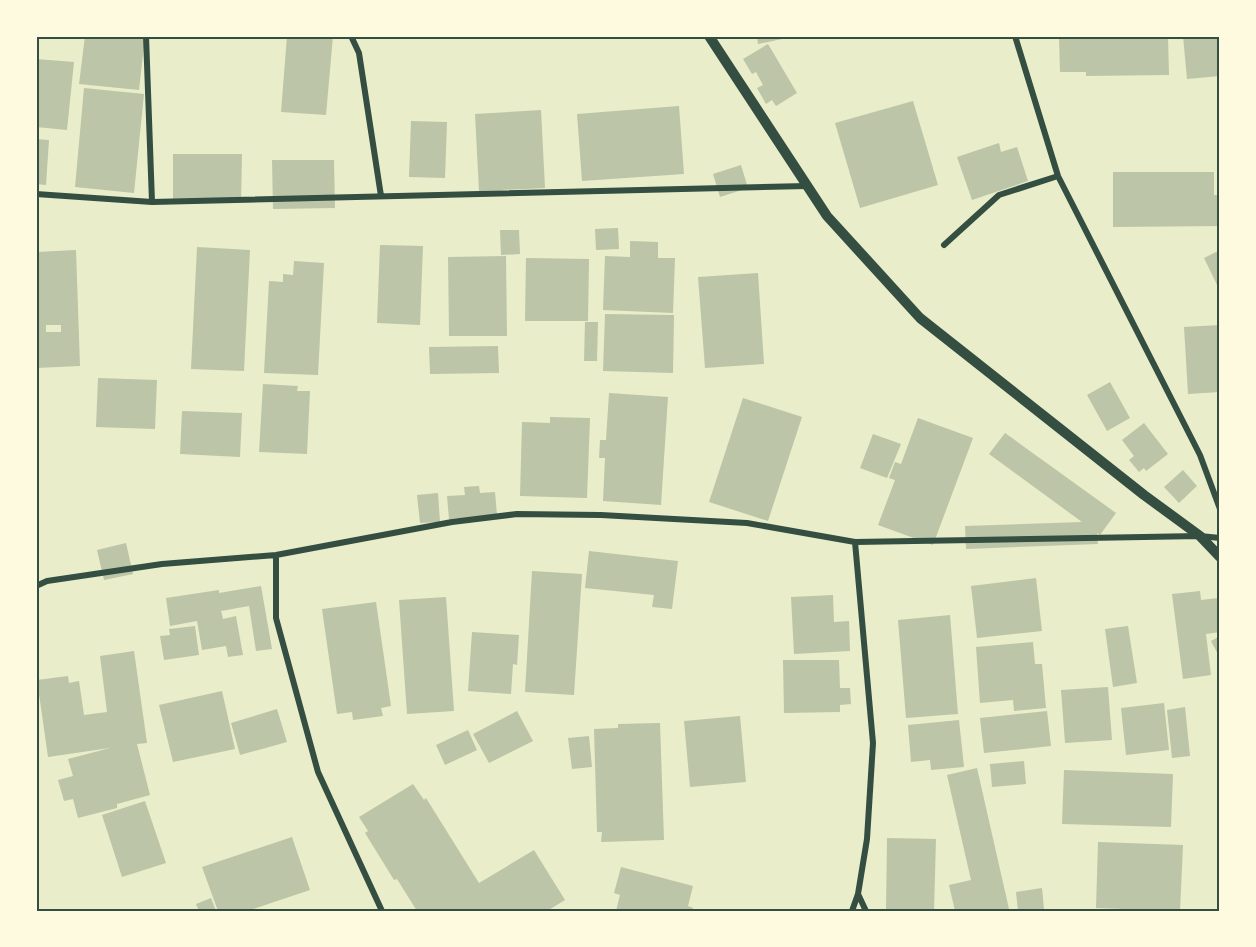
<svg xmlns="http://www.w3.org/2000/svg" width="1256" height="947" viewBox="0 0 1256 947" font-family="'Space Grotesk',sans-serif">
	<rect width="100%" height="100%" fill="#e9edc9"/>
	<!-- building -->
	<path fill="#bcc5a7" fill-rule="evenodd" d="M85,36H145L139,90L79,84Z
		M287,36H333L326,115L281,112Z
		M757,36H781L782,39L758,44Z
		M1059,36H1168L1169,75L1086,76V72H1060Z
		M1183,36H1220V76L1187,79Z
		M768,44L797,93L776,106L772,100L766,104L757,88L763,85L756,72L752,74L743,59Z
		M36,59L74,62L67,130L36,127Z
		M84,88L144,94L134,193L75,187Z
		M913,101L938,185L860,208L835,123Z
		M679,106L684,174L582,181L577,114Z
		M541,110L545,188L479,191L475,114Z
		M411,121L447,122L445,178L409,177Z
		M36,139L49,140L46,185L36,184Z
		M999,143L1001,152L1017,147L1028,181L972,200L957,157Z
		M173,154H242L241,202H173Z
		M272,160H334L335,208L273,209Z
		M741,165L748,188L720,197L713,174Z
		M1113,172H1214V195H1220V226L1113,227Z
		M618,228L619,249L596,250L595,229Z
		M500,230H519L520,254L501,255Z
		M630,241L658,242V258H675L673,313L603,310L605,256L630,257Z
		M380,245L423,246L420,325L377,323Z
		M197,247L250,250L244,371L191,369Z
		M76,250L80,366L36,368V252ZM46,325H61V332H46Z
		M1220,250V291L1204,258Z
		M506,256L507,336H449L448,257Z
		M526,258L589,259L588,321H525Z
		M294,261L324,263L318,375L264,373L269,281L283,282V274L293,275Z
		M758,273L764,364L705,368L698,277Z
		M605,314L674,315L673,373L603,371Z
		M585,322H598L597,361H584Z
		M1220,325V392L1188,394L1184,327Z
		M498,346L499,373L430,374L429,347Z
		M98,378L157,380L155,429L96,427Z
		M1110,382L1130,418L1107,431L1087,395Z
		M263,384L298,386L297,391H310L307,454L259,452Z
		M609,393L668,397L661,505L603,501L605,458H599L600,440H606Z
		M743,398L802,417L768,521L709,502Z
		M182,411L242,413L240,457L180,454Z
		M550,417L590,418L587,498L520,496L522,422L550,423Z
		M918,418L973,438L933,545L878,525L895,480L889,478L895,462L901,464Z
		M1144,423L1168,454L1146,471L1144,468L1139,472L1129,460L1134,456L1122,440Z
		M1005,433L1116,513L1100,535L1097,533L1098,544L966,549L965,526L1082,522L989,454Z
		M873,434L901,444L887,478L860,468Z
		M1183,470L1197,486L1179,503L1164,487Z
		M479,486L480,493L495,492L497,515L449,519L447,496L465,495L464,487Z
		M438,493L440,522L420,523L417,495Z
		M126,543L133,574L104,580L97,550Z
		M589,551L678,561L672,609L652,607L654,595L585,588Z
		M532,571L582,574L574,695L525,692Z
		M1036,578L1042,631L977,638L971,586Z
		M261,586L272,649L256,651L249,606L221,611L223,619L236,616L243,655L228,657L226,646L202,650L197,621L170,626L166,598L219,590V593Z
		M1200,591L1201,600L1219,598L1220,632L1206,634L1211,675L1183,679L1172,594Z
		M833,595L834,622L849,621L850,651L794,654L791,597Z
		M446,597L454,711L407,714L399,600Z
		M376,602L391,706L381,708L383,716L353,720L352,712L337,714L322,609Z
		M950,615L958,714L906,718L898,620Z
		M195,626L199,655L164,660L160,636L170,635L169,629Z
		M1128,626L1137,683L1113,687L1105,629Z
		M472,632L519,635L517,665L513,664L511,694L468,691Z
		M1220,636V658L1211,641Z
		M1033,642L1035,664H1042L1046,708L1014,711L1013,700L980,703L976,647Z
		M134,651L147,743L137,744L150,795L117,804V808L78,818L73,799L64,801L58,780L73,776L68,759L110,748L48,757L37,680L68,676L69,683L79,681L84,715L107,712L100,656Z
		M783,660H839L840,688H850L851,704L840,705V712L784,713Z
		M1108,687L1112,740L1065,743L1061,690Z
		M222,691L235,749L173,762L159,705Z
		M1164,703L1169,750L1126,755L1121,708Z
		M1185,707L1190,756L1172,758L1167,710Z
		M277,709L287,742L240,755L231,723Z
		M517,711L533,741L489,763L473,734Z
		M1047,711L1051,746L984,753L980,718Z
		M740,716L746,782L690,787L684,721Z
		M959,720L964,767L931,770L930,760L911,762L908,725Z
		M660,723L664,840L601,842L602,832H597L594,729L618,728V724Z
		M468,730L477,750L445,765L436,745Z
		M589,736L592,767L572,769L568,738Z
		M1024,761L1026,784L992,787L990,764Z
		M977,768L1009,909L1002,911H955L949,885L971,880L947,775Z
		M1064,770L1173,774L1171,827L1062,824Z
		M413,784L424,800L426,798L479,883L534,850L565,900L547,911H417L397,879L394,880L365,833L368,831L359,817Z
		M145,801L166,863L122,877L102,815Z
		M292,837L310,890L247,911H218L202,867Z
		M887,838L936,839L934,911H886Z
		M1098,842L1183,845L1180,911L1096,908Z
		M621,867L693,886L688,906L693,908L692,911H616L620,895L614,893Z
		M1042,888L1044,909L1018,911L1016,892Z
		M211,898L216,911H199L196,904Z"/>
	<g fill="none" stroke-linecap="round" stroke-linejoin="round">
		<!-- minor -->
		<path stroke="#344e41" stroke-width="6" d="M146,36L152,202
			M351,36L359,53L381,196
			M1015,36L1058,176L1200,455L1220,509
			M36,194L152,202L807,186
			M944,245L999,195L1058,176
			M276,555V618L318,772L382,911
			M36,586L47,581L162,564L276,555L452,522L517,514L601,515L747,523L855,542L1200,536L1220,538
			M858,894L866,911
			M852,911L858,894L867,839L873,743L855,542"/>
		<!-- tertiary -->
		<path stroke="#344e41" stroke-width="10" d="M709,36L827,216L920,318L1144,495L1200,536L1220,557"/>
	</g>
	<!-- border -->
	<rect width="1256" height="947" fill="none" stroke="#fefae0" stroke-width="75"/>
	<rect x="38" y="38" width="1180" height="872" fill="none" stroke="#344e41" stroke-width="2"/>
</svg>
